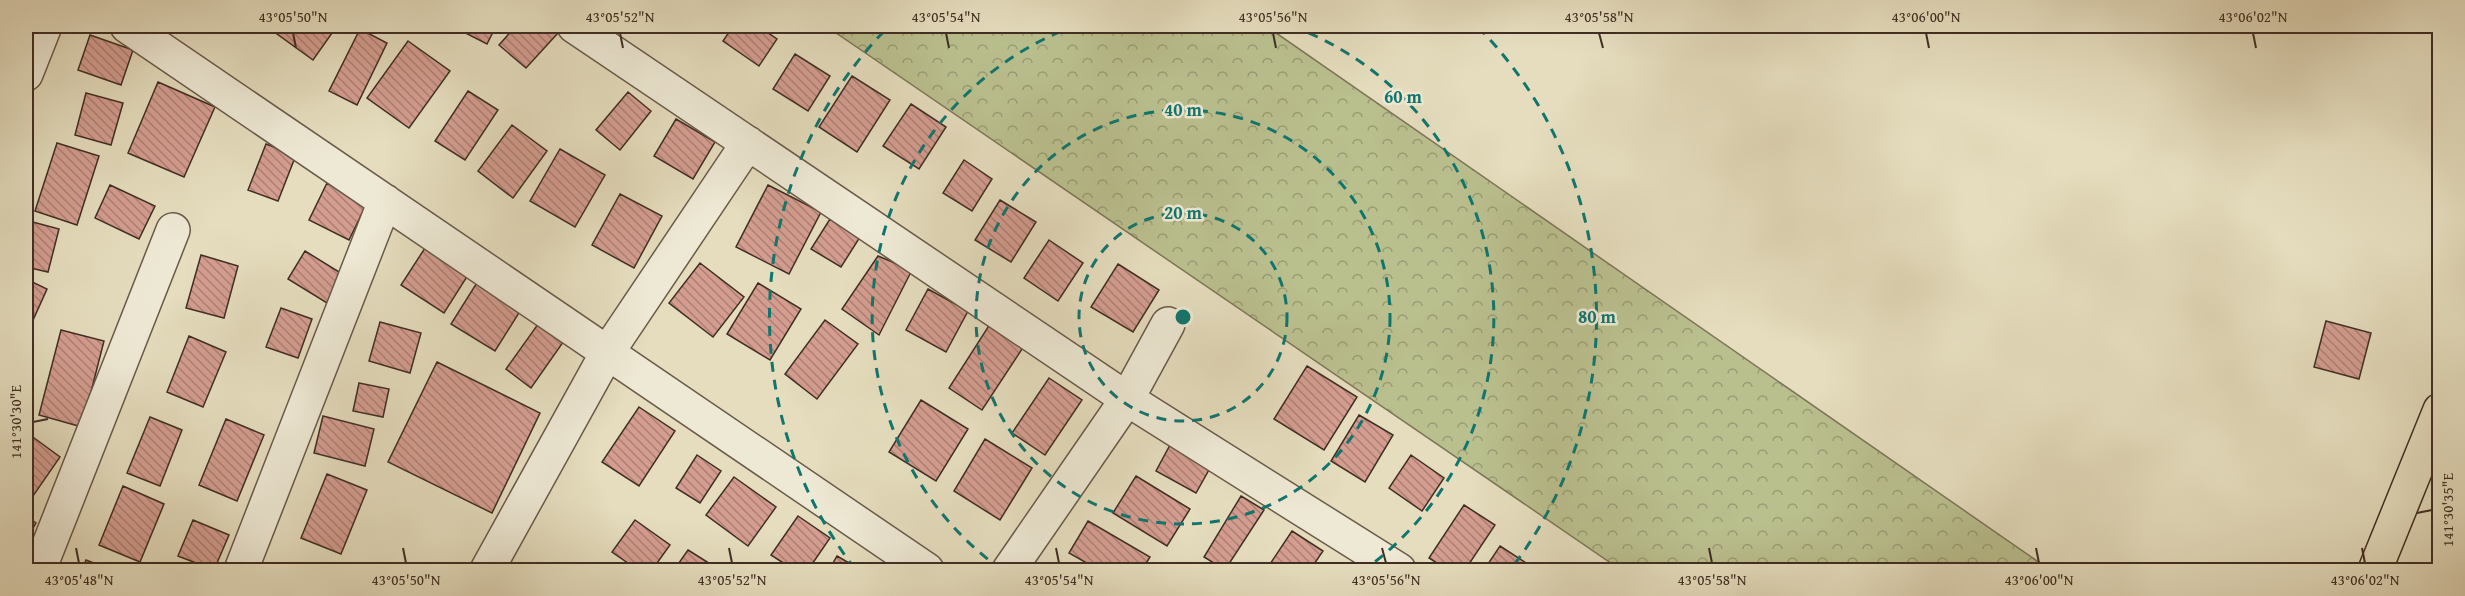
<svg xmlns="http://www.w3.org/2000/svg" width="2465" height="596" viewBox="0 0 2465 596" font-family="'Gentium Book Plus',serif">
	<defs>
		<pattern id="forest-crowns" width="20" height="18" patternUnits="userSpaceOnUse" patternTransform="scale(1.5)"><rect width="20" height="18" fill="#babf8e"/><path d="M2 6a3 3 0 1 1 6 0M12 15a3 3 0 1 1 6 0" fill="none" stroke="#999c74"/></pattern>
		<pattern id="building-back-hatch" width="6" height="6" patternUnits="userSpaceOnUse" patternTransform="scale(1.5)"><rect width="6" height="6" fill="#d49d90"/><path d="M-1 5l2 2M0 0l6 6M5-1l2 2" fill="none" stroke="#ad8075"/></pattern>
	</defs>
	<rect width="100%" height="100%" fill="#e5ddbe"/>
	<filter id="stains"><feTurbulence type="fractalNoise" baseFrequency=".00333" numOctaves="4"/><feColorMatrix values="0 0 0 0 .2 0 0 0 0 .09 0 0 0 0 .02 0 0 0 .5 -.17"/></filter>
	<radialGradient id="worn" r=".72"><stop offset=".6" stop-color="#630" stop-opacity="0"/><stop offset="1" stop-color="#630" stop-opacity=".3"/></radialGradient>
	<!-- forest -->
	<path fill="url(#forest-crowns)" stroke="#7d7658" stroke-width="1.5" d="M826,26H1266L2050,570H1621Z"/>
	<!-- building -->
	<path fill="url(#building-back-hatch)" stroke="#402e23" stroke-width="1.5" d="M277,26H337L313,60L273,31Z
		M452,26H496L487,44Z
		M516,26H547L557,34L526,68L499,45Z
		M733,26H758L777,39L759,66L723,41Z
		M360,29L387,43L357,105L329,91Z
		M90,35L133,50L121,85L78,70Z
		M408,41L450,71L409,128L367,98Z
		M795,54L830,76L808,111L773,89Z
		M852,76L890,100L857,152L819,127Z
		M158,82L215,107L184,177L128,153Z
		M468,91L498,110L465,160L435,141Z
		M628,92L651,111L620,150L596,130Z
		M86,93L123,103L111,145L75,135Z
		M911,104L946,127L919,169L883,146Z
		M676,119L715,142L693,179L654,156Z
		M512,125L547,151L513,198L478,171Z
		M57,143L99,156L77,225L35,211Z
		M266,144L296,155L278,201L248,190Z
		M560,149L605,175L575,227L530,201Z
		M964,160L992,179L972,211L943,193Z
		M327,183L367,203L349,240L309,220Z
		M110,185L155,206L139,239L95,218Z
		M768,185L821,212L789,274L736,247Z
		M620,194L662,216L634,268L592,245Z
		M1000,200L1036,222L1011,262L975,240Z
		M830,219L860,237L841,267L811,249Z
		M29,221L59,229L48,272L26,267V236Z
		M1049,240L1083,263L1058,301L1024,278Z
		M425,248L468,275L444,313L401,285Z
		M305,251L344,275L327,303L288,279Z
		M201,255L238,266L224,318L186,308Z
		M878,256L912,270L879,335L842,309Z
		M700,263L744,297L713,337L669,303Z
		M1118,264L1159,290L1133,332L1091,307Z
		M26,279L47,289L29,329L26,328Z
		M478,281L522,308L495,351L451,324Z
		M758,283L801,309L770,360L727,334Z
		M928,289L968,311L946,352L906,330Z
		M281,308L312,319L298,358L266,347Z
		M541,320L566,338L531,388L506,369Z
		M825,320L858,344L817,399L785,374Z
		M2326,321L2371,333L2359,379L2314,367Z
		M380,322L421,333L410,373L369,361Z
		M990,324L1024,346L982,410L949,388Z
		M61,330L104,341L82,427L39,415Z
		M189,336L226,352L203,407L167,392Z
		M437,362L540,413L492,513L388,462Z
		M1307,366L1357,397L1324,450L1274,419Z
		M1049,378L1082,400L1045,455L1012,433Z
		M359,383L389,389L383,417L353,411Z
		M921,400L968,429L936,481L889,452Z
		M639,407L675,431L639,486L602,462Z
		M1359,415L1393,435L1365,482L1331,461Z
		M323,416L374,429L365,466L314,453Z
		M150,417L182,430L160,486L127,473Z
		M226,419L264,435L237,501L199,485Z
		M26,432L60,457L33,496L26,491Z
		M985,439L1032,468L1000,520L954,491Z
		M1170,445L1210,468L1196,493L1156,471Z
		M697,455L721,471L700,503L676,488Z
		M1411,455L1444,478L1422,511L1389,488Z
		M327,474L367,490L341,554L301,538Z
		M1136,476L1190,509L1167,546L1113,513Z
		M734,477L776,507L748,546L706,515Z
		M123,486L164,504L140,562L99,545Z
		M1241,496L1264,510L1225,570L1204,557Z
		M1464,505L1495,525L1465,570H1448L1429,558Z
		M26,516L36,523L26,540Z
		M798,516L830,538L808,570H794L771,555Z
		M193,520L229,535L214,570L178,556Z
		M635,520L670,545L652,570H638L612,552Z
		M1088,521L1150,557L1142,570H1099L1069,553Z
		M1292,531L1323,551L1310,570H1266Z
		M1500,546L1537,570H1484Z
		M688,550L720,570H674Z
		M837,556L861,570H829Z
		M86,560L112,570H82Z
		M414,565L425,570H411Z
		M1168,565L1178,570H1165Z"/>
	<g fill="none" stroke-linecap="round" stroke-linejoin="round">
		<!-- minor casing -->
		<g stroke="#695a4a" stroke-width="36">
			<path id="minor" d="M127,26L927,570
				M574,26L1127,399L1399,570
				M26,74L45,26
				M39,570L173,230
				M241,570L385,201
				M487,570L607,353L748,143
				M1009,570L1127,399L1168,324"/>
		</g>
		<!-- major casing -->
		<g stroke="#402e23" stroke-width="36">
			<path id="major" d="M2375,570L2440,410"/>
		</g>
		<!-- minor -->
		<use href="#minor" stroke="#eee9d5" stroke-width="33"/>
		<!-- major -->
		<use href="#major" stroke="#e5ddbe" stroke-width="33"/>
	</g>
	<!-- ticks -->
	<path fill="none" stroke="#402e23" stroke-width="2" d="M293,33L296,48M620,33L623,48M946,33L949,48M1273,33L1276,48M1599,33L1603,48M1926,33L1929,48M2253,33L2256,48M33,422L48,419M2417,513L2432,510M76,548L79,563M403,548L406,563M729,548L732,563M1056,548L1059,563M1382,548L1386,563M1709,548L1712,563M2036,548L2039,563M2362,548L2365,563"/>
	<!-- distance rings -->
	<g fill="none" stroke="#0f766e" stroke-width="3" stroke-dasharray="10 8">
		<circle cx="1183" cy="317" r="104"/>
		<circle cx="1183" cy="317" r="207"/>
		<path d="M1002 570A311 311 0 0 1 1074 26M1292 26A311 311 0 0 1 1364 570"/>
		<path d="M855 569A414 414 0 0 1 888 27M1478 27A414 414 0 0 1 1511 569"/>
	</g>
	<circle cx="1183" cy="317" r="9" fill="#0f766e" stroke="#eee9d5" stroke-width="3"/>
	<g font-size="18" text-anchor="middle" font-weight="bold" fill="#0f766e" stroke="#eee9d5" stroke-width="5" stroke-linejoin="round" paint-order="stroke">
		<text x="1403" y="103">60 m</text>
		<text x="1183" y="116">40 m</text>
		<text x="1183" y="219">20 m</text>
		<text x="1597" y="323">80 m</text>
	</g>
	<!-- margin -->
	<rect width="2465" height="596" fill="none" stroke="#e5ddbe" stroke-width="66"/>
	<rect x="33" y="33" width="2399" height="530" fill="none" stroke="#402e23" stroke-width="2"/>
	<g font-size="15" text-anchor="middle" fill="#402e23">
		<text x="293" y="22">43°05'50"N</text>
		<text x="620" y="22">43°05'52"N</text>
		<text x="946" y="22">43°05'54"N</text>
		<text x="1273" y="22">43°05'56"N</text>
		<text x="1599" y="22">43°05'58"N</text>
		<text x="1926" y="22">43°06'00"N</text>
		<text x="2253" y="22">43°06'02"N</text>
		<text transform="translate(16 422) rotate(-90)" y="5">141°30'30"E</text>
		<text transform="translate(2448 510) rotate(-90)" y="5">141°30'35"E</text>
		<text x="79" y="585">43°05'48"N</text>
		<text x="406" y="585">43°05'50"N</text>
		<text x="732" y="585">43°05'52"N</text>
		<text x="1059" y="585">43°05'54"N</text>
		<text x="1386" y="585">43°05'56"N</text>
		<text x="1712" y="585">43°05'58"N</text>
		<text x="2039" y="585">43°06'00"N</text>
		<text x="2365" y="585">43°06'02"N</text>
	</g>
	<rect width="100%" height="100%" filter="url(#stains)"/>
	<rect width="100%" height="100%" fill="url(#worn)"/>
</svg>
